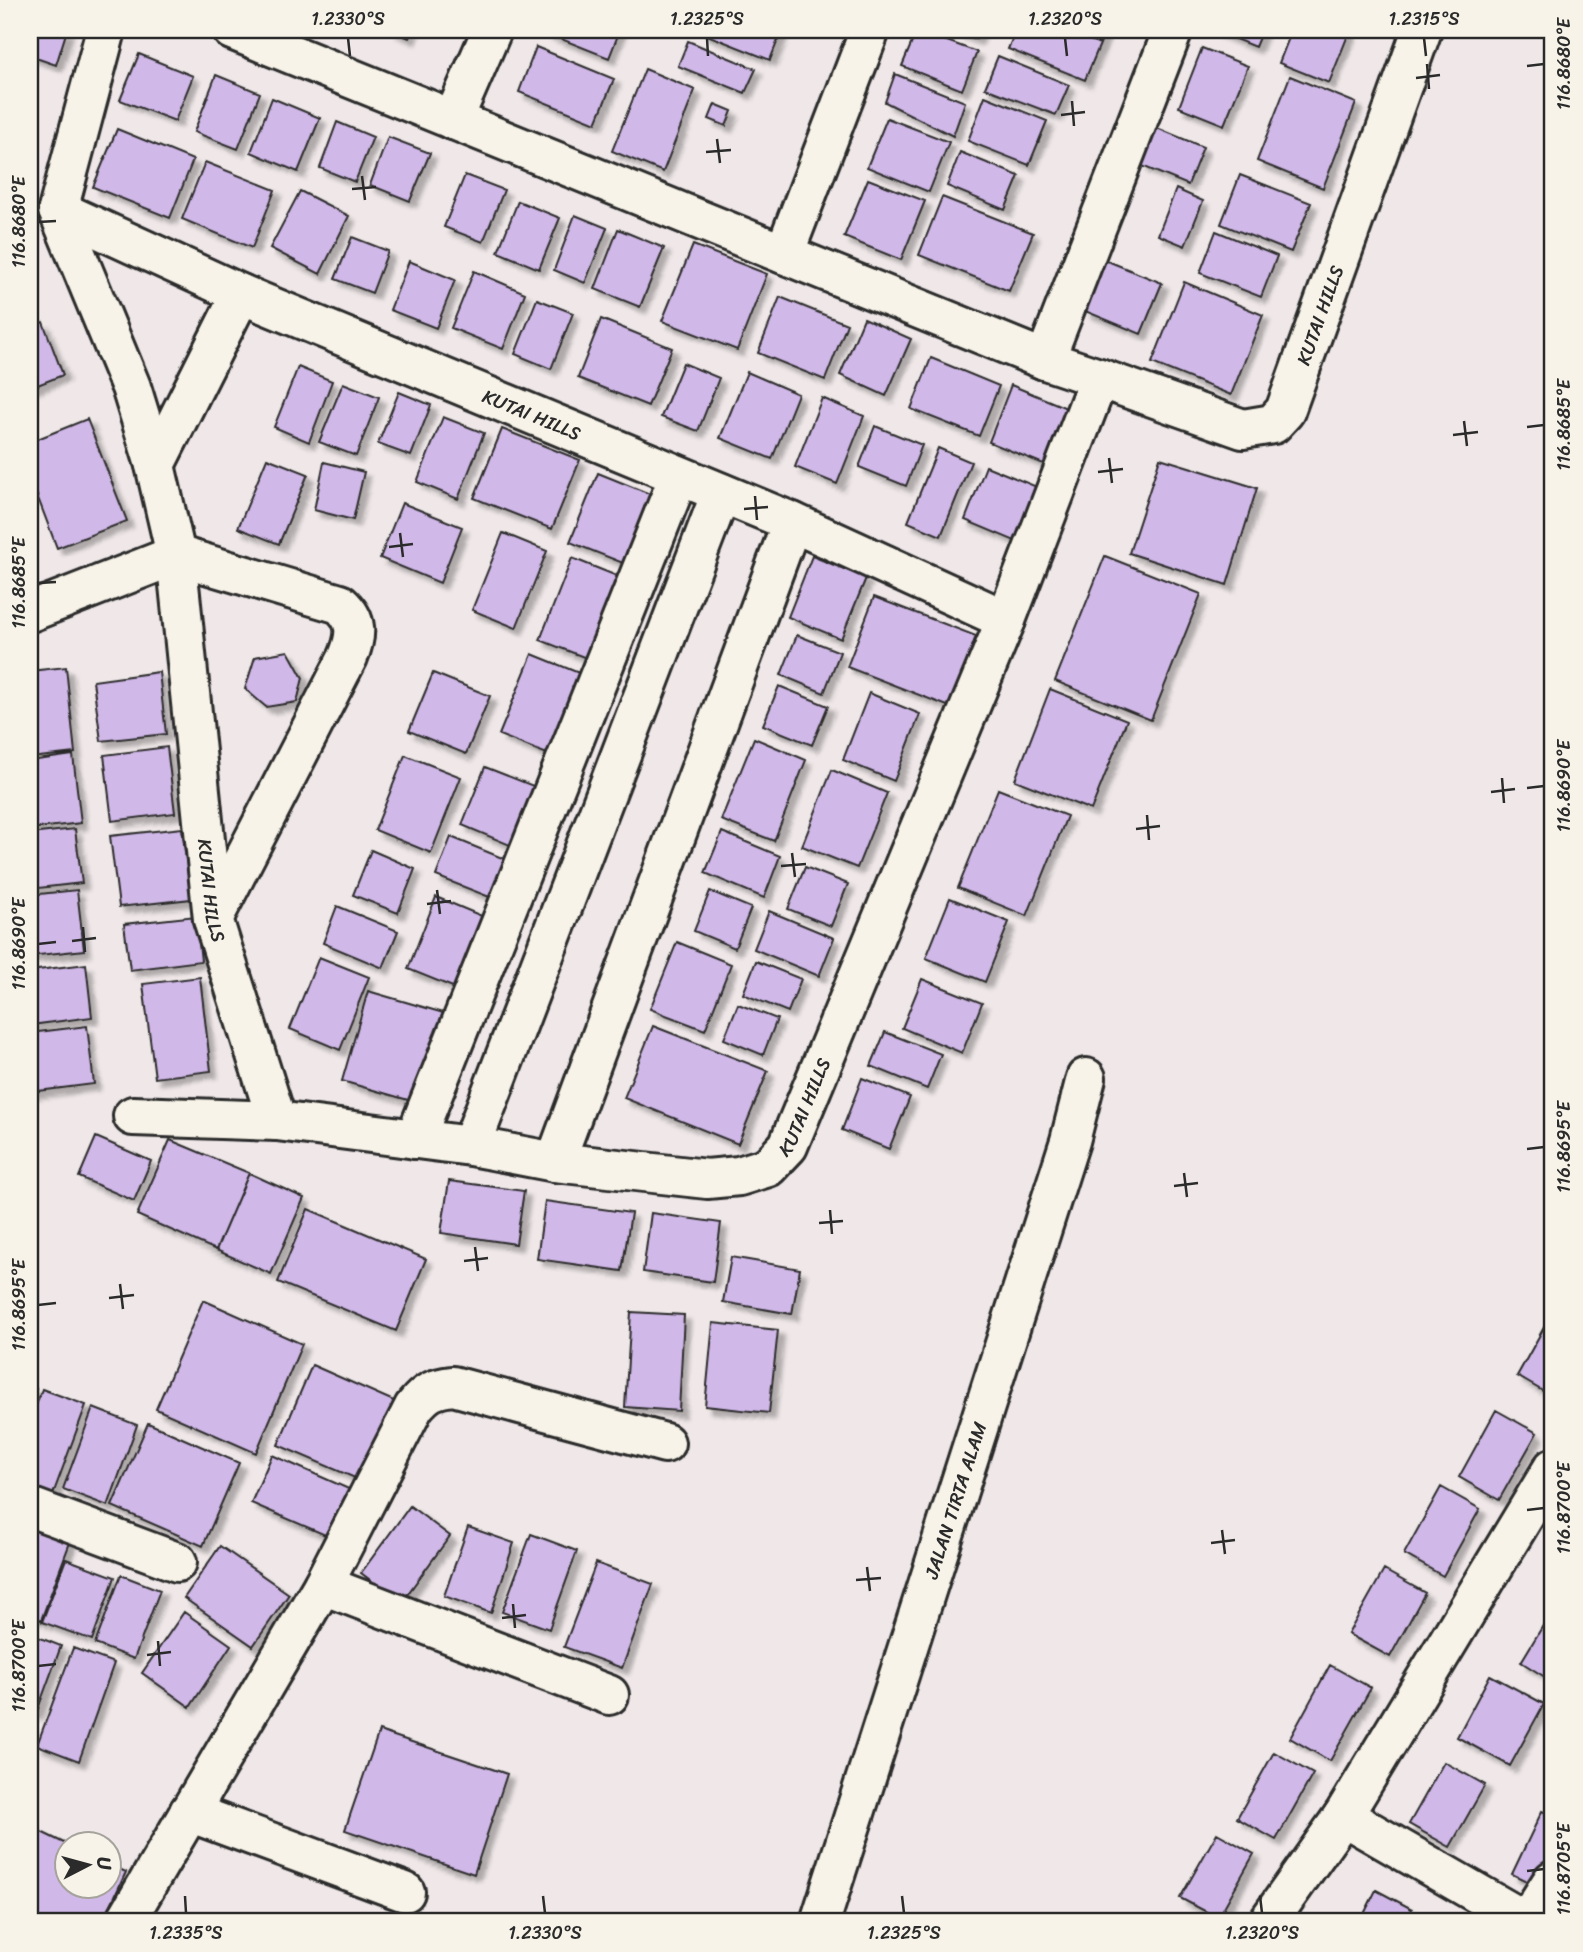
<svg xmlns="http://www.w3.org/2000/svg" width="1583" height="1952" viewBox="0 0 1583 1952" font-family="Sriracha,sans-serif">
	<defs>
		<filter id="shadow"><feDropShadow dx="6" dy="6" stdDeviation="2" flood-color="#0004"/></filter>
	</defs>
	<rect width="100%" height="100%" fill="#efe7e8"/>
	<filter id="ink" filterUnits="userSpaceOnUse"><feTurbulence type="fractalNoise" baseFrequency=".0143" numOctaves="2"/><feDisplacementMap in="SourceGraphic" scale="14" xChannelSelector="R" yChannelSelector="G"/><feConvolveMatrix kernelMatrix="1 2 1 2 8 2 1 2 1" color-interpolation-filters="sRGB"/></filter>
	<g filter="url(#ink)">
		<!-- building -->
		<path fill="#d0b8e8" stroke="#2b2b2b" stroke-width="2" filter="url(#shadow)" d="M30,30H67L56,65L30,56Z
			M390,30H412L409,38Z
			M547,30H620L609,58L546,33Z
			M704,30H782L770,60L702,33Z
			M917,30L977,52L962,90L902,66Z
			M952,30H980L976,39Z
			M1016,30H1065L1100,44L1085,80L1008,49Z
			M1064,30H1105L1100,44Z
			M1213,30H1262L1255,47Z
			M1292,30H1350L1329,83L1279,63Z
			M688,41L756,69L745,93L678,66Z
			M536,47L614,79L596,123L519,92Z
			M1202,48L1248,66L1224,125L1179,107Z
			M139,54L193,76L175,121L120,100Z
			M998,56L1069,85L1056,115L985,88Z
			M645,69L695,90L663,172L612,151Z
			M895,74L965,102L953,136L885,102Z
			M216,75L260,93L238,149L194,132Z
			M1290,76L1356,103L1323,188L1257,161Z
			M985,96L1047,121L1029,165L968,141Z
			M272,98L320,118L298,172L251,152Z
			M715,104L732,111L726,126L709,119Z
			M887,118L949,142L929,192L867,167Z
			M337,122L373,137L355,182L320,168Z
			M1157,128L1203,147L1188,185L1142,166Z
			M117,129L193,160L170,218L93,187Z
			M388,137L430,153L410,201L370,185Z
			M960,152L1019,176L1005,210L947,186Z
			M205,162L275,190L252,248L182,219Z
			M465,175L504,190L483,242L444,227Z
			M1240,175L1311,203L1291,252L1221,224Z
			M868,179L925,201L901,260L844,237Z
			M1176,189L1203,201L1185,246L1158,235Z
			M300,191L349,216L320,274L270,248Z
			M942,197L1033,233L1009,291L919,255Z
			M518,201L560,218L539,269L498,252Z
			M575,215L607,228L585,283L554,270Z
			M618,229L664,248L640,307L595,289Z
			M1216,231L1277,256L1261,297L1200,273Z
			M352,237L388,251L372,293L335,279Z
			M693,245L767,274L737,350L662,321Z
			M1105,260L1162,283L1141,334L1085,311Z
			M409,261L455,280L436,328L390,310Z
			M474,271L525,293L503,349L451,328Z
			M1184,282L1263,315L1231,395L1152,363Z
			M780,297L847,324L825,380L758,353Z
			M537,299L573,313L551,369L515,354Z
			M864,318L911,339L886,396L840,375Z
			M601,319L672,348L648,406L578,378Z
			M43,322L63,375L30,388V327Z
			M931,358L999,386L979,436L911,409Z
			M683,363L719,378L698,431L661,417Z
			M298,367L332,381L309,442L274,427Z
			M747,372L798,394L772,459L720,438Z
			M343,383L379,397L356,456L319,442Z
			M1011,385L1069,409L1046,465L989,442Z
			M399,392L431,405L411,456L378,444Z
			M822,398L864,416L837,484L795,467Z
			M443,417L484,433L458,499L417,482Z
			M87,419L127,521L57,548L30,477V442Z
			M875,426L922,445L906,486L859,467Z
			M502,429L580,460L552,529L474,498Z
			M938,448L971,462L941,536L908,522Z
			M267,458L308,474L279,544L238,528Z
			M1160,458L1257,488L1227,585L1129,553Z
			M324,462L364,472L353,520L314,510Z
			M986,466L1049,492L1027,546L965,520Z
			M598,473L665,500L638,569L570,542Z
			M402,503L462,527L440,583L380,558Z
			M503,533L547,551L516,628L472,610Z
			M812,556L866,578L841,639L788,617Z
			M1105,556L1201,594L1151,720L1055,681Z
			M572,558L627,580L594,661L540,640Z
			M874,597L976,636L950,707L847,667Z
			M797,635L840,652L824,693L781,675Z
			M288,651L303,678L297,702L266,707L245,689L255,657Z
			M532,654L589,677L557,758L499,735Z
			M66,667L75,753L30,758V671Z
			M159,672L166,734L101,741L93,681Z
			M433,673L490,696L466,754L409,731Z
			M779,686L828,706L812,745L763,725Z
			M1050,689L1127,720L1091,810L1015,780Z
			M869,693L920,714L894,781L843,760Z
			M754,738L806,760L774,841L721,820Z
			M167,747L175,813L112,821L104,755Z
			M73,755L81,823L30,829V761Z
			M405,755L461,777L431,853L375,830Z
			M485,767L546,791L522,850L462,825Z
			M832,770L887,793L857,868L802,846Z
			M998,789L1067,816L1027,916L958,888Z
			M182,828L191,899L119,907L110,836Z
			M75,829L82,883L30,889V834Z
			M722,832L780,856L764,898L705,873Z
			M451,837L512,862L497,900L436,876Z
			M371,850L415,869L398,913L353,895Z
			M805,867L848,884L831,926L788,909Z
			M77,890L84,950L30,956V895Z
			M710,891L751,908L735,948L694,931Z
			M436,897L489,919L460,990L408,969Z
			M950,898L1009,922L985,982L926,958Z
			M337,906L398,931L383,968L323,943Z
			M769,911L834,938L819,976L754,949Z
			M196,916L201,961L130,970L124,924Z
			M677,942L731,964L705,1030L650,1009Z
			M319,957L369,977L340,1050L290,1029Z
			M756,961L801,979L788,1012L743,994Z
			M86,964L92,1017L31,1025L30,971Z
			M200,977L211,1071L155,1078L143,984Z
			M922,979L982,1003L962,1053L902,1028Z
			M368,991L447,1014L422,1104L342,1081Z
			M738,1004L777,1019L763,1055L724,1039Z
			M87,1026L94,1084L30,1092V1033Z
			M653,1026L768,1071L738,1144L624,1098Z
			M885,1032L941,1054L927,1089L871,1066Z
			M862,1078L910,1097L889,1149L842,1130Z
			M96,1137L151,1161L134,1201L79,1177Z
			M170,1140L249,1173L216,1250L137,1215Z
			M249,1173L304,1198L271,1274L216,1250Z
			M449,1181L524,1191L516,1244L441,1233Z
			M545,1201L631,1213L622,1271L537,1259Z
			M308,1209L426,1259L396,1331L278,1282Z
			M651,1213L721,1223L713,1282L643,1272Z
			M731,1257L800,1269L792,1314L723,1302Z
			M203,1300L302,1344L256,1453L156,1409Z
			M631,1312L684,1315L679,1411L625,1407Z
			M1547,1322L1553,1326V1397L1517,1376Z
			M713,1323L778,1330L769,1413L705,1406Z
			M312,1365L396,1402L362,1481L278,1445Z
			M30,1387L36,1389L30,1406Z
			M42,1389L86,1405L52,1497L30,1489V1422Z
			M93,1408L137,1425L108,1506L63,1489Z
			M1496,1410L1537,1433L1499,1500L1459,1477Z
			M148,1423L239,1463L203,1546L112,1506Z
			M272,1455L351,1490L330,1537L251,1503Z
			M1441,1487L1480,1509L1443,1576L1404,1554Z
			M410,1506L450,1536L401,1603L361,1573Z
			M30,1521L72,1537L41,1620L30,1616Z
			M468,1527L514,1543L491,1613L444,1596Z
			M531,1534L577,1551L549,1629L502,1612Z
			M220,1546L289,1594L253,1646L184,1598Z
			M66,1559L115,1577L92,1640L42,1622Z
			M596,1563L653,1584L622,1668L564,1647Z
			M1384,1570L1425,1593L1390,1657L1348,1634Z
			M121,1575L160,1590L134,1659L95,1644Z
			M1553,1609V1682L1521,1662Z
			M184,1612L231,1645L190,1707L142,1673Z
			M30,1634L61,1646L36,1714L30,1712Z
			M73,1648L114,1663L79,1761L37,1745Z
			M1330,1665L1371,1688L1330,1761L1290,1738Z
			M1490,1675L1544,1704L1510,1766L1457,1737Z
			M379,1731L507,1774L474,1874L345,1830Z
			M1274,1752L1313,1774L1276,1840L1237,1818Z
			M1444,1762L1485,1785L1450,1847L1409,1824Z
			M1542,1811L1553,1816V1852L1537,1886L1512,1874Z
			M31,1827L66,1844V1885H108V1864L126,1872L103,1922H30Z
			M1217,1833L1254,1854L1218,1918L1180,1898Z
			M1376,1890L1412,1909L1406,1922H1360Z"/>
		<g fill="none" stroke-linecap="round" stroke-linejoin="round">
			<!-- minor casing -->
			<g stroke="#2b2b2b" stroke-width="44">
				<g id="minor">
					<path id="s1" d="M106,30L58,210L131,387L155,465L176,555L213,919L277,1121"/>
					<path d="M232,30L1045,360L1099,378"/>
					<path d="M453,120L492,30"/>
					<path id="s2" d="M58,210L241,294L792,522L1006,620"/>
					<path d="M784,254L870,30"/>
					<path d="M1045,360L1173,30"/>
					<path d="M155,465L241,294"/>
					<path d="M30,612L176,555L340,604C358,620 357,635 348,657L213,919"/>
					<path id="s3" d="M133,1116L277,1121L471,1146L555,1162L707,1179L739,1176L768,1167L788,1146L1006,620L1099,378L1243,429L1273,424L1285,411L1422,30"/>
					<path d="M415,1139L679,476"/>
					<path d="M471,1146L721,493"/>
					<path d="M555,1162L792,522"/>
					<path d="M30,1507L177,1562"/>
					<path d="M323,1585L609,1695"/>
					<path d="M189,1812L405,1892"/>
					<path d="M125,1922L323,1585L414,1407C426,1392 434,1388 453,1386L665,1443"/>
					<path id="s4" d="M820,1922L1070,1141L1086,1078"/>
					<path d="M1268,1922L1343,1816"/>
					<path d="M1526,1922L1553,1880"/>
					<path d="M1527,1922L1343,1816L1553,1468"/>
				</g>
			</g>
			<!-- minor -->
			<use href="#minor" stroke="#f7f3e8" stroke-width="38"/>
		</g>
	</g>
	<!-- ticks -->
	<path fill="none" stroke="#2b2b2b" stroke-width="2.5" d="M348,38L350,56M707,38L708,56M1065,38L1067,56M1424,38L1426,56M1427,64L1429,89M1527,66L1544,64M1416,78L1440,75M1072,101L1074,126M1061,115L1085,112M717,139L720,163M706,152L731,150M362,176L365,200M352,189L376,187M38,222L56,221M1464,421L1467,446M1527,427L1544,425M1453,435L1478,432M1109,458L1112,483M1098,472L1123,469M755,496L757,520M744,509L768,507M400,533L403,557M389,547L413,544M38,583L56,582M1502,778L1504,803M1527,788L1544,786M1491,792L1515,789M1147,815L1149,840M1136,829L1160,826M792,853L795,877M781,866L806,864M437,890L440,914M427,904L451,901M83,927L85,952M72,941L96,938M38,944L56,942M1527,1149L1544,1147M1184,1173L1187,1197M1174,1186L1198,1183M830,1210L832,1234M819,1223L843,1221M475,1247L478,1271M464,1261L488,1258M120,1284L123,1309M109,1298L134,1295M38,1305L56,1303M1527,1510L1544,1508M1222,1530L1225,1554M1211,1543L1235,1540M867,1567L870,1591M856,1580L881,1578M513,1604L515,1628M502,1618L526,1615M158,1641L160,1666M147,1655L171,1652M38,1666L56,1664M1527,1871L1544,1869M185,1896L186,1913M543,1896L545,1913M902,1896L904,1913M1260,1896L1262,1913"/>
	<g text-anchor="middle" dominant-baseline="central" stroke-width="6" stroke-linejoin="round" paint-order="stroke">
		<!-- street labels -->
		<g font-size="19" fill="#2b2b2b" stroke="#f7f3e8">
			<text stroke="none"><textPath href="#s3" startOffset="1801">KUTAI HILLS</textPath></text>
			<text stroke="none"><textPath href="#s2" startOffset="516">KUTAI HILLS</textPath></text>
			<text stroke="none"><textPath href="#s1" startOffset="889">KUTAI HILLS</textPath></text>
			<text stroke="none"><textPath href="#s3" startOffset="712">KUTAI HILLS</textPath></text>
			<text stroke="none"><textPath href="#s4" startOffset="443">JALAN TIRTA ALAM</textPath></text>
		</g>
	</g>
	<!-- margin -->
	<rect width="1583" height="1952" fill="none" stroke="#f7f3e8" stroke-width="77"/>
	<!-- north arrow -->
	<g transform="translate(88 1865) rotate(84)"><circle r="33" fill="#f7f3e8" stroke="#a5a39c" stroke-width="2"/>
	<path d="M0-5L12 26L0 18L-12 26Z" fill="#2b2b2b"/>
	<text y="-10" font-size="19" font-weight="bold" text-anchor="middle" fill="#2b2b2b">U</text>
	</g>
	<rect x="38" y="38" width="1506" height="1875" fill="none" stroke="#2b2b2b" stroke-width="2.5"/>
	<g font-size="18" text-anchor="middle" fill="#2b2b2b">
		<text x="348" y="25">1.2330°S</text>
		<text x="707" y="25">1.2325°S</text>
		<text x="1065" y="25">1.2320°S</text>
		<text x="1424" y="25">1.2315°S</text>
		<text transform="translate(1564 64) rotate(-90)" y="6">116.8680°E</text>
		<text transform="translate(19 222) rotate(-90)" y="6">116.8680°E</text>
		<text transform="translate(1564 425) rotate(-90)" y="6">116.8685°E</text>
		<text transform="translate(19 583) rotate(-90)" y="6">116.8685°E</text>
		<text transform="translate(1564 786) rotate(-90)" y="6">116.8690°E</text>
		<text transform="translate(19 944) rotate(-90)" y="6">116.8690°E</text>
		<text transform="translate(1564 1147) rotate(-90)" y="6">116.8695°E</text>
		<text transform="translate(19 1305) rotate(-90)" y="6">116.8695°E</text>
		<text transform="translate(1564 1508) rotate(-90)" y="6">116.8700°E</text>
		<text transform="translate(19 1666) rotate(-90)" y="6">116.8700°E</text>
		<text transform="translate(1564 1869) rotate(-90)" y="6">116.8705°E</text>
		<text x="186" y="1939">1.2335°S</text>
		<text x="545" y="1939">1.2330°S</text>
		<text x="904" y="1939">1.2325°S</text>
		<text x="1262" y="1939">1.2320°S</text>
	</g>
</svg>
